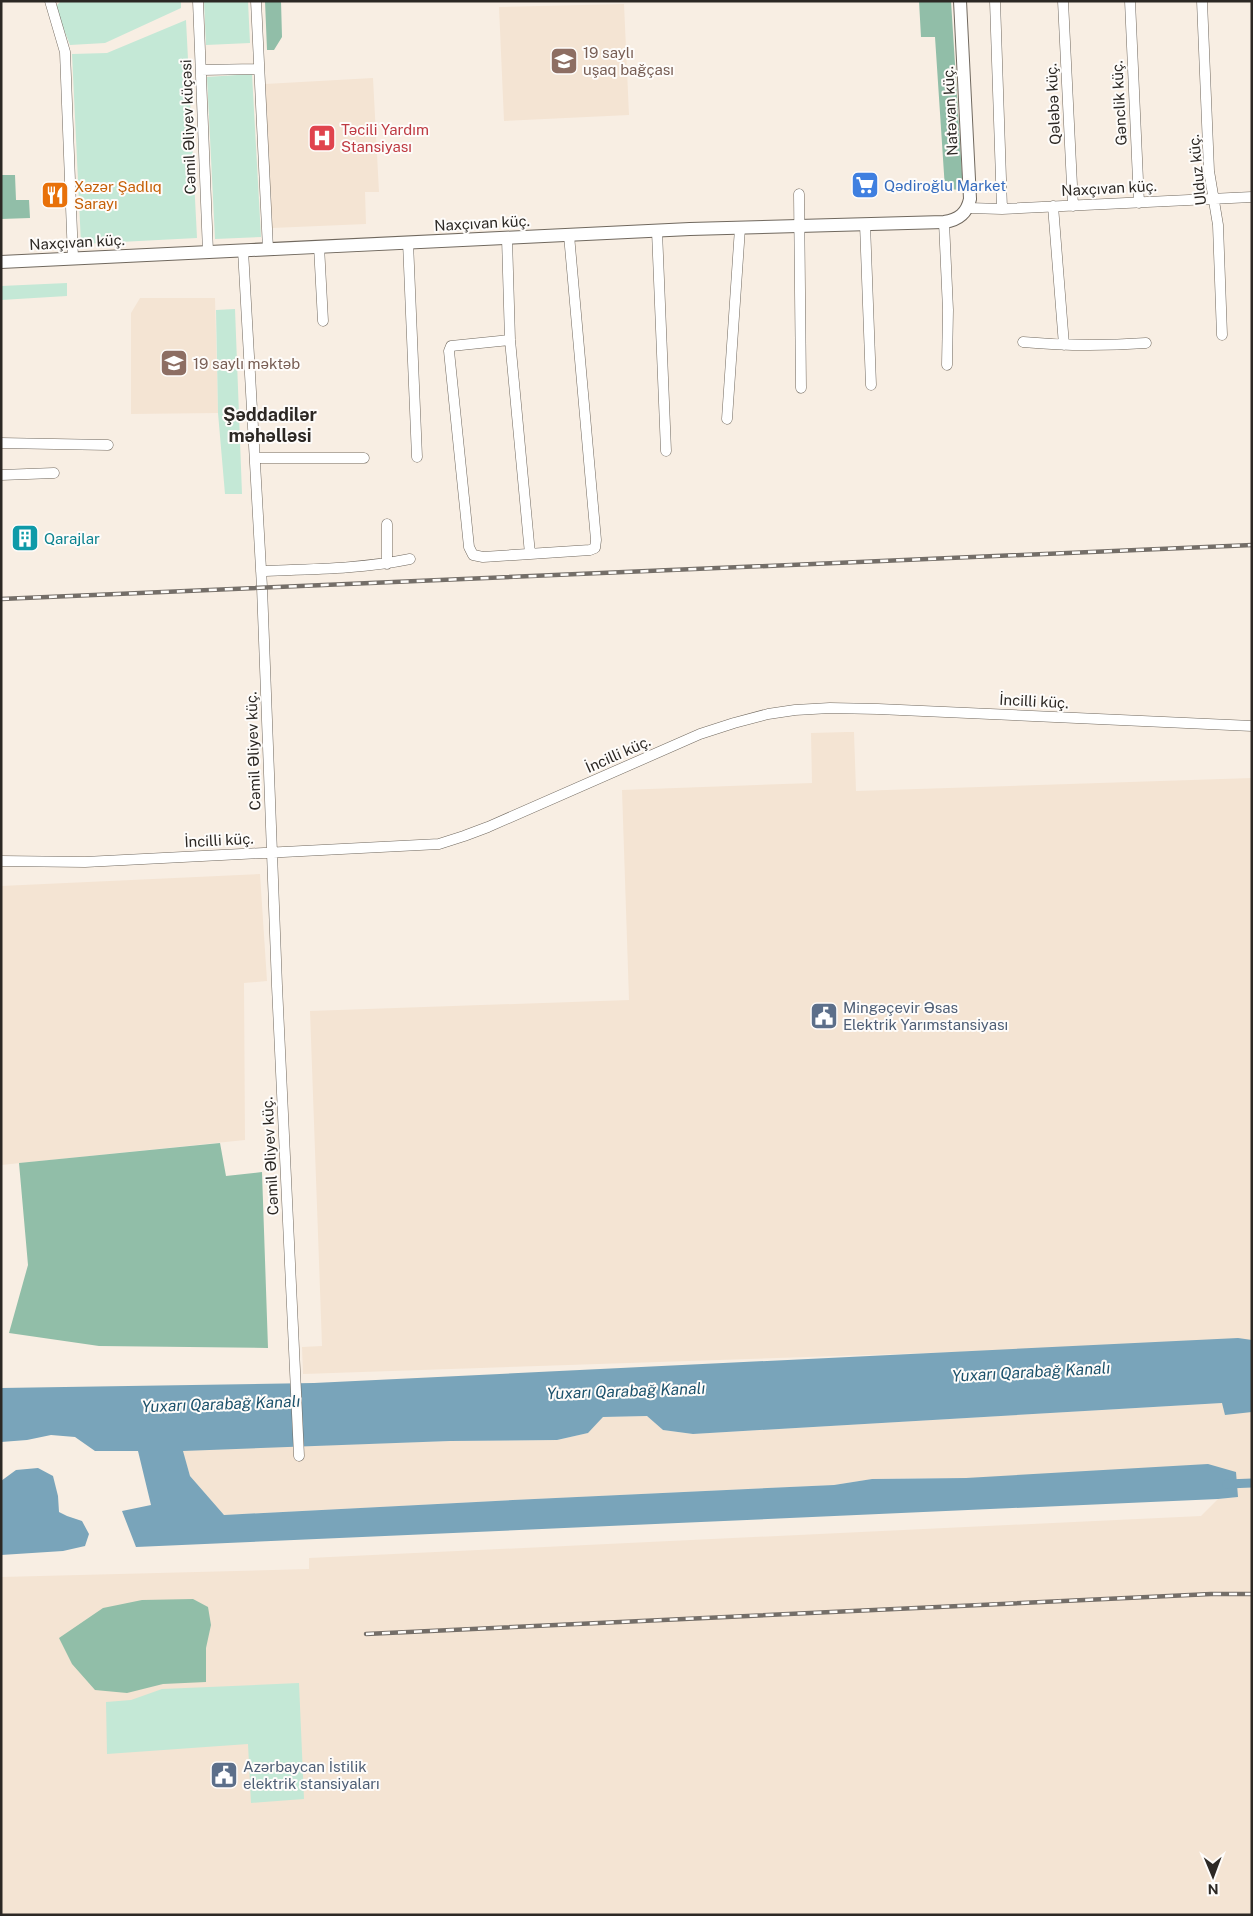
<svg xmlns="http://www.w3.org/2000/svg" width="1253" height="1916" viewBox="0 0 1253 1916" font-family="'Public Sans',sans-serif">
	<rect width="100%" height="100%" fill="#f8eee3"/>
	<!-- built -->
	<path fill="#f4e4d3" d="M624,4L629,115L504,121L499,7Z
		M373,78L379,192H365L366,224L272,228L265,84Z
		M140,298H215L218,413L131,414V313Z
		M847,732H854L856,791L1252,778V1342L303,1374L302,1347L322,1346L310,1011L629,1000L622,790L812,783L811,733Z
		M260,874L267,981L244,983L245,1140L1,1165V886Z
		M1222,1403L1252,1412V1915H1V1577L309,1569V1558L1201,1516L1218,1499L1238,1497L966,1478H916L872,1479L834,1485L513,1500L224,1515L190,1476L182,1450L450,1441L557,1440L588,1433L603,1417L647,1416L663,1430L693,1434Z"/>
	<!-- green -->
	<path fill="#c4e8d6" d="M61,1H181V8L105,43L70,45L55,7Z
		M204,1H248L250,43L206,45Z
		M186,20L197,238L81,244L72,54L107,53Z
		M252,74L261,237L215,239L207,77Z
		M67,283V296L1,300V286Z
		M235,309L242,494H225L218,413L216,310Z
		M299,1683L304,1799L251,1803L248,1744L107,1754L106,1702L131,1700L162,1689Z"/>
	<!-- forest -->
	<path fill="#91bea8" d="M265,1H281L282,37L274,50H267Z
		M919,1H951L963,190L945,189L935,37H921Z
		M1,175H15L16,200H29L30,218L1,219Z
		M220,1143L226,1176L262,1172L268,1348L99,1346L9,1333L28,1265L19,1163Z
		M193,1599L208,1607L211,1625L206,1648V1682L163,1684L127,1693L95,1690L72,1664L59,1638L103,1608L142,1600Z"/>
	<!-- water -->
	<path fill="#79a4ba" d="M1238,1338L1252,1340V1412L1225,1415L1222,1403L693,1434L663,1430L647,1416L603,1417L588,1433L557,1440L450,1441L183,1451L190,1476L224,1515L513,1500L834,1485L872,1479L966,1478L1208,1464L1236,1472L1238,1497L1218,1499L136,1547L122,1511L151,1505L138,1451H95L75,1437L51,1435L27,1440L1,1442V1388L314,1383Z
		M38,1468L53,1476L58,1496L59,1512L67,1516L82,1521L89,1534L85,1546L63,1551L1,1555V1481L16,1470Z"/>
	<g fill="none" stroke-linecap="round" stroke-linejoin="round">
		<!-- canal -->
		<path stroke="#79a4ba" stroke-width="9" d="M1227,1484L1252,1483"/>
		<!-- minor casing -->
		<g stroke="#70685e" stroke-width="11">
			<path id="minor" d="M50,1L65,52L73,258
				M198,1L208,252
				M256,1L268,249
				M995,1L1002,209
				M1063,1L1073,206
				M1130,1L1139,203
				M1202,1L1209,171L1218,225L1222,335
				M201,70L258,69
				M799,194L801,388
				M1053,206L1064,345
				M969,208L1002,209L1252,197
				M944,222L948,310L947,365
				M865,224L871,385
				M657,231L666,451
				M507,238L510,340L530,554
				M408,242L417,457
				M319,246L323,321
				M243,250L262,587L277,986L299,1456
				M510,340L451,346L449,351L469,547L473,555L483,557L590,550L595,548L596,540L569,235
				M1023,342C1065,346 1105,346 1146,343
				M727,419L740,228
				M1,443L108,445
				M255,458H364
				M1,475L54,473
				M387,564V524
				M261,571C312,569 361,569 410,559
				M1,861L85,862L439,844L464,836L488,827L700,734L734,723L768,714L795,710L830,708L878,709L1252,726"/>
		</g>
		<!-- tertiary casing -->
		<g stroke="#70685e" stroke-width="14">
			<path id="tertiary" d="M1,262L690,229L944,222C959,220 967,213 970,199L960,1"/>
		</g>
		<!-- minor -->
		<use href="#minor" stroke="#fff" stroke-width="10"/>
		<!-- tertiary -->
		<use href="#tertiary" stroke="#fff" stroke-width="12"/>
		<!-- rail casing -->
		<g stroke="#746e68" stroke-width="4.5">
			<path id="rail" d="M1,599L1252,545
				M366,1634L1211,1594H1252"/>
		</g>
		<!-- rail -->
		<use href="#rail" stroke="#fefcfa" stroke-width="2.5" stroke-dasharray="8" stroke-linecap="butt"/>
	</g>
	<!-- icons -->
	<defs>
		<g id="school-square" transform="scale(1.4375)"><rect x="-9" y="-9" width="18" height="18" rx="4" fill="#8d6e63" stroke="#fefcfa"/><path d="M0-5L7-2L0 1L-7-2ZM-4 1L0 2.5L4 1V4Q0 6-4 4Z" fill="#fff"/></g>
		<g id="hospital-square" transform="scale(1.4375)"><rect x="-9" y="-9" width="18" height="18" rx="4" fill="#e0444e" stroke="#fefcfa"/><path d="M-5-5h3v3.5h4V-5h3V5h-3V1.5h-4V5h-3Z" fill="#fff"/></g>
		<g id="supermarket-square" transform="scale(1.4375)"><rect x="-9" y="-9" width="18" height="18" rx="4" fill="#3f7fe0" stroke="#fefcfa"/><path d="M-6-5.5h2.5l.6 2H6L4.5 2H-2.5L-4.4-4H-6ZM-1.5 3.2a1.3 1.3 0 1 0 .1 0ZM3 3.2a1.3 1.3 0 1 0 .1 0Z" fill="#fff"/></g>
		<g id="restaurant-square" transform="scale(1.4375)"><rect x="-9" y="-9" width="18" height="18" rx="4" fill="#e8710a" stroke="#fefcfa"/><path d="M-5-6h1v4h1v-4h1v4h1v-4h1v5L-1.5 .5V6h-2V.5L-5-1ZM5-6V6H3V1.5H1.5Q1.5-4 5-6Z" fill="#fff"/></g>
		<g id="building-square" transform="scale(1.4375)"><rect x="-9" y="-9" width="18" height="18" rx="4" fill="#0f9aa8" stroke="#fefcfa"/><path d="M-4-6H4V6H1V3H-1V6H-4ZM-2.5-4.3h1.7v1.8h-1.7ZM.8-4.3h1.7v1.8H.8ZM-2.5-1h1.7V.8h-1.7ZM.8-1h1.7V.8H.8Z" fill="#fff"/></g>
		<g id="civic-square" transform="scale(1.4375)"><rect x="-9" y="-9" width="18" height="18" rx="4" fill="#5c6f8a" stroke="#fefcfa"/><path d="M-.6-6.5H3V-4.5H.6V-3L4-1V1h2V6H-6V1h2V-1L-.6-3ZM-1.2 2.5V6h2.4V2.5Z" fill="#fff"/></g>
	</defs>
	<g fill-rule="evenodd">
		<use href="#school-square" x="564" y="61"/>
		<use href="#hospital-square" x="322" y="138"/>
		<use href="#supermarket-square" x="865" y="185"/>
		<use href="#restaurant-square" x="55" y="195"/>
		<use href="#school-square" x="174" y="363"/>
		<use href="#building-square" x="25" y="538"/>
		<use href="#civic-square" x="824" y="1016"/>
		<use href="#civic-square" x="224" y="1775"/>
	</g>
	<g text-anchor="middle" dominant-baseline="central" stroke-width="4" stroke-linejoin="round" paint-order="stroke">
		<!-- education labels -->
		<g font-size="15" fill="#785e54" stroke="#fefcfa" text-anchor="start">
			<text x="583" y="52">19 saylı<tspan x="583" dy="17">uşaq bağçası</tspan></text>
			<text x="193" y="363">19 saylı məktəb</text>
		</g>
		<!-- street labels -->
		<g font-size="15" fill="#2c2824" stroke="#fefcfa">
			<text transform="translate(1119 103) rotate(-93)">Gənclik küç.</text>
			<text transform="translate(1053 104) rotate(-93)">Qələbə küç.</text>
			<text transform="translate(950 111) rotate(-93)">Natəvan küç.</text>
			<text transform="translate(188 127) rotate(-92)">Cəmil Əliyev küçəsi</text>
			<text transform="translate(1197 170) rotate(-96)">Ulduz küç.</text>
			<text transform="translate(1109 188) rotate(-3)">Naxçıvan küç.</text>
			<text transform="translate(482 223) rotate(-3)">Naxçıvan küç.</text>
			<text transform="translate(77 242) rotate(-3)">Naxçıvan küç.</text>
			<text transform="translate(1034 701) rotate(3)">İncilli küç.</text>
			<text transform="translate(253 751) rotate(-92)">Cəmil Əliyev küç.</text>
			<text transform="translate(618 754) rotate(-24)">İncilli küç.</text>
			<text transform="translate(219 840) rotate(-3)">İncilli küç.</text>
			<text transform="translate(270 1156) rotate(-93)">Cəmil Əliyev küç.</text>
		</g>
		<!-- health labels -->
		<g font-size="15" fill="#be3a42" stroke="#fefcfa" text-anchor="start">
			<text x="341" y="129">Təcili Yardım<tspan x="341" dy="17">Stansiyası</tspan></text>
		</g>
		<!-- shop labels -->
		<g font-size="15" fill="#366cbe" stroke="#fefcfa" text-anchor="start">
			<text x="884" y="185">Qədiroğlu Market</text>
		</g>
		<!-- food labels -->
		<g font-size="15" fill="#c56008" stroke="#fefcfa" text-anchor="start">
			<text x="74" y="186">Xəzər Şadlıq<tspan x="74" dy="17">Sarayı</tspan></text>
		</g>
		<!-- culture labels -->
		<g font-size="15" fill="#0d838f" stroke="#fefcfa" text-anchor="start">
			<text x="44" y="538">Qarajlar</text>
		</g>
		<!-- service labels -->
		<g font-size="15" fill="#4e5e75" stroke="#fefcfa" text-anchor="start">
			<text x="843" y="1007">Mingəçevir Əsas<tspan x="843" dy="17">Elektrik Yarımstansiyası</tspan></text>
			<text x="243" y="1766">Azərbaycan İstilik<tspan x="243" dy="17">elektrik stansiyaları</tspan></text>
		</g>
		<!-- water labels -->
		<g font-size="16" font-style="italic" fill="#1c526c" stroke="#fefcfa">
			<text transform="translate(1031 1372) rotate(-3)">Yuxarı Qarabağ Kanalı</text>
			<text transform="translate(626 1391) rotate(-2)">Yuxarı Qarabağ Kanalı</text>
			<text transform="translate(221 1404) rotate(-2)">Yuxarı Qarabağ Kanalı</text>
		</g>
		<!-- quarter labels -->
		<g font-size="18" font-weight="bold" fill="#2c2824" stroke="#fefcfa">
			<text x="270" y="414">Şəddadilər<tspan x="270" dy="21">məhəlləsi</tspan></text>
		</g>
	</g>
	<!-- border -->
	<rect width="1253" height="1916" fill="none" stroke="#2c2824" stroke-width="5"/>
	<!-- north arrow -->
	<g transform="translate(1213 1876) rotate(179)" stroke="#fefcfa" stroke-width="4" paint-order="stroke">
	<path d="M0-4L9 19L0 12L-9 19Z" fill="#2c2824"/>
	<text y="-8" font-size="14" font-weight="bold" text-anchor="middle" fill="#2c2824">N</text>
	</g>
</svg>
